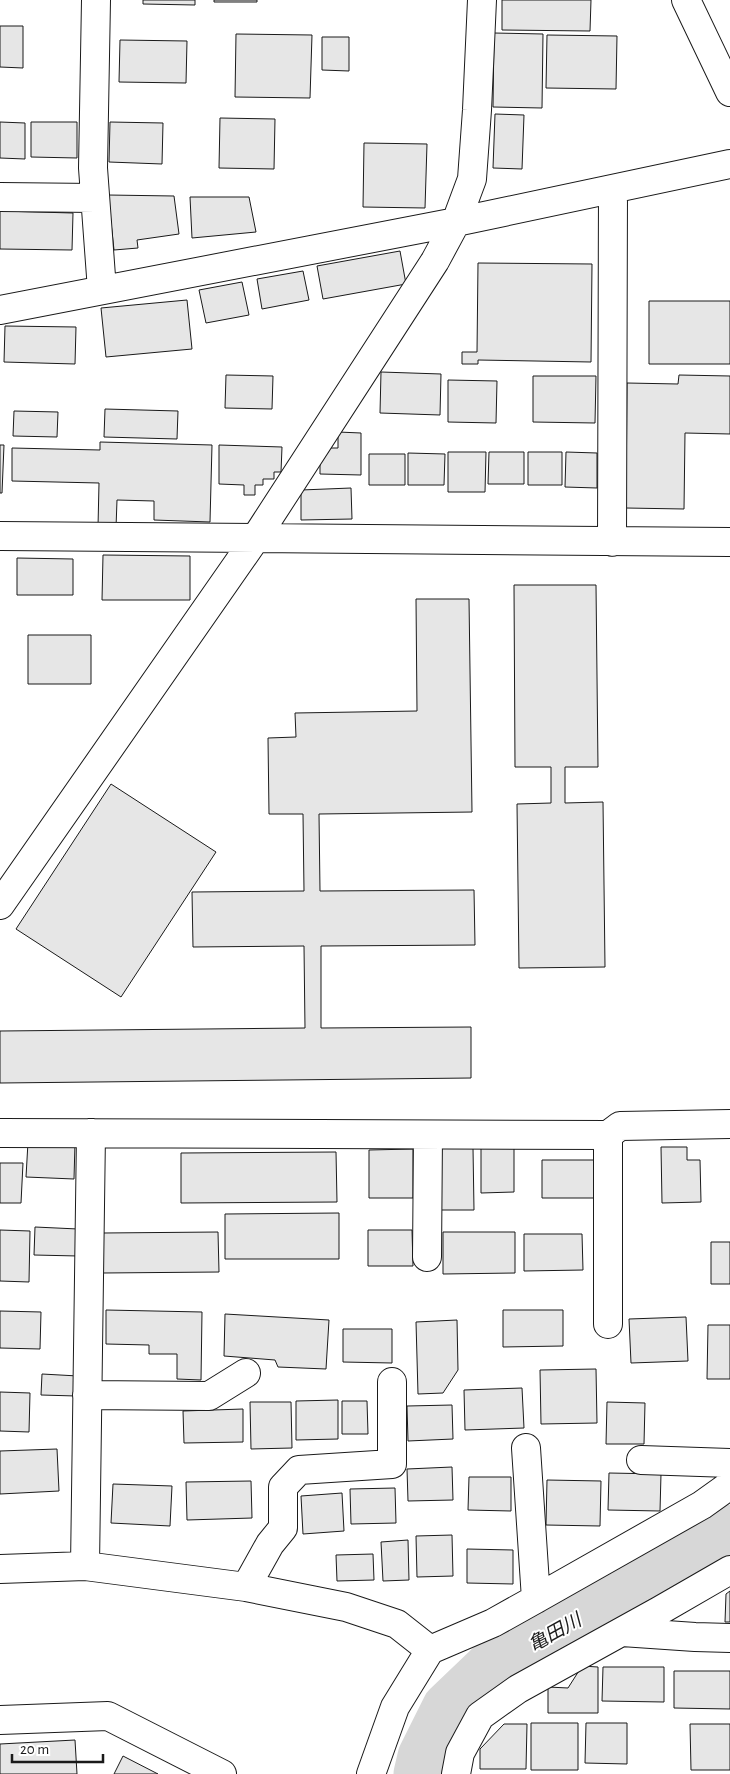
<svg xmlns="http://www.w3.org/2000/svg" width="730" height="1774" viewBox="0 0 730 1774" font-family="'Alegreya Sans','Noto Sans JP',sans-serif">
	<rect width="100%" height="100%" fill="#fff"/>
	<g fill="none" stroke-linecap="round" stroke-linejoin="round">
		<!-- river -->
		<path stroke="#d7d7d7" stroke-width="55" d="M421,1774L425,1757L449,1709L494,1666L670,1570L730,1532"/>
	</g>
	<!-- building -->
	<path fill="#e6e6e6" stroke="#1a1a1a" d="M143,0H195V5L143,4Z
		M214,0H257V2H214Z
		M502,0H591L590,31L502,30Z
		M0,26H23V68L0,67Z
		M494,33L543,34L542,108L493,107Z
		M236,34L312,35L310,98L235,97Z
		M547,35L617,36L616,89L546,88Z
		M322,37H349V71L322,70Z
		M120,40L187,41L186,83L119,82Z
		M495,114L524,115L522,169L493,168Z
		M220,118L275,119L274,169L219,168Z
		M0,122L25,123V159L0,158Z
		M31,122H77V158L31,157Z
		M110,122L163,123L162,164L109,162Z
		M364,143L427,144L425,208L363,207Z
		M108,195L174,196L179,234L137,240L138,248L114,250Z
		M190,197H249L256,232L192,238Z
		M0,211L73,213L72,250L0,249Z
		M400,251L406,284L323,299L317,266Z
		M478,263L592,264L591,362L478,360V364H462V352H477Z
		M303,271L309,300L262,309L257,279Z
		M242,282L249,315L206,323L199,290Z
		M187,300L192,349L106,357L101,308Z
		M649,301H730V364H649Z
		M5,326L76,327L75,364L4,362Z
		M381,372L441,374L440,415L380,413Z
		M226,375L273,376L272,409L225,408Z
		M679,375L730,376V434L685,433L684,509L626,508L627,383L678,384Z
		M533,376H596L595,423L533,422Z
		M448,380L497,381L496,423L448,422Z
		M105,409L178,411L177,439L104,437Z
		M14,411L58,412L57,437L13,436Z
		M338,432L361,433V475L320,474V461L329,451L328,448H338Z
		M100,442L212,445L210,522L154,520V501L117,500L116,528L98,527L99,483L12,481V448L100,450Z
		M0,445H4L2,493H0Z
		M219,445L282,447L281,472H274V479H263V485H255V495H244V485L219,484Z
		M448,452H486L485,492H448Z
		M489,452H524V484H488Z
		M528,452H562V485H528Z
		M566,452L597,453V488L565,487Z
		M408,453L445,454L444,485H408Z
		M369,454H405V485H369Z
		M351,488L352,519L301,520V490Z
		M103,555L190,556V600H102Z
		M17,558L73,559V595H17Z
		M514,585H596L598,767H565V803L603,802L605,967L519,968L517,804L551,803V767H515Z
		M416,599H469L472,812L319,814L320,891L474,890L475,945L321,946V1028L471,1027V1078L0,1083V1031L305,1028L304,946L193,947L192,892L304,891L303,814H269L268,738L296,737L295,713L417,711Z
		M28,635H91V684H28Z
		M111,784L216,852L121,997L16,929Z
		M28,1142L75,1143L74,1179L26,1177Z
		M481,1147H514V1192L481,1193Z
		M661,1147H687V1160H700L701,1202L662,1203Z
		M436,1148H473L474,1210H436Z
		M413,1149V1198H369V1150Z
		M336,1152L337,1202L181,1203V1153Z
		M542,1160H596L597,1198H542Z
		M0,1163H23L21,1203H0Z
		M339,1213V1259H225V1214Z
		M35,1227L78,1229V1256L34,1255Z
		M0,1230L30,1231L29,1282L0,1281Z
		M368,1230H412L413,1266H368Z
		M218,1232L219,1272L103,1273V1233Z
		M443,1232H515V1273L443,1274Z
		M524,1234H582L583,1270L524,1271Z
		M711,1242H730V1284H711Z
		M106,1310L202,1312L201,1380L177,1379V1354H149V1345L106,1344Z
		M503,1310H563V1346L503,1347Z
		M0,1311L41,1312L40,1349L0,1348Z
		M225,1314L329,1320L326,1369L278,1367L275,1360L224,1356Z
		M686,1317L688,1361L631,1363L629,1319Z
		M457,1320L458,1370L443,1393L418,1394L416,1322Z
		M708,1325H730V1379H707Z
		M343,1329H392V1363L343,1362Z
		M596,1369L597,1423L541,1424L540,1370Z
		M42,1374L78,1376L76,1396L41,1395Z
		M522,1388L524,1428L465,1430L464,1390Z
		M0,1392L30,1393L29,1432L0,1431Z
		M338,1400V1439L296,1440V1401Z
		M342,1401H367L368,1434H342Z
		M250,1402H291L292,1448L251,1449Z
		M607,1402L645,1403L644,1444H606Z
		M452,1405L453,1439L408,1441L407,1406Z
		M243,1409V1442L184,1443L183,1411Z
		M57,1449L59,1491L0,1494V1451Z
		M452,1467L453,1500L408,1501L407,1469Z
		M609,1473L661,1474L660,1511L608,1510Z
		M469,1477H511V1511L468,1510Z
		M547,1480L601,1481L600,1526L546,1525Z
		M251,1481L252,1518L187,1520L186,1482Z
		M113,1484L172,1486L170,1526L111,1523Z
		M395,1488L396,1523L351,1524L350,1489Z
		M342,1493L344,1531L303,1534L301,1496Z
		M452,1535L453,1576L417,1577L416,1536Z
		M408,1540L409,1580L383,1581L381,1542Z
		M467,1549L513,1550V1584L467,1583Z
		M373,1554L374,1580L337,1581L336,1555Z
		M730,1591V1622H725L726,1594Z
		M582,1666L598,1667V1713H548V1687L568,1688Z
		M603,1667H664V1702L602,1701Z
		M674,1671H730V1709L674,1708Z
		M531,1723H578V1770H531Z
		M586,1723H627V1764L585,1763Z
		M504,1724H527L526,1769H480V1749Z
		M690,1724H730V1770H691Z
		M75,1740L77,1774H0V1744Z
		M123,1756L158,1774H114Z"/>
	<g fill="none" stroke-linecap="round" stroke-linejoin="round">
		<!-- minor casing -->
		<g stroke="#1a1a1a" stroke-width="30">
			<path id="minor" d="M96,0L93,168L102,290
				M0,197L95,198
				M0,310L456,222L730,164
				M0,536L730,542
				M612,542L613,190
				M0,905L255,539L435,261L456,222L472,179L477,110L482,0
				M0,1133L608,1135L620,1126L730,1124
				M608,1135V1324
				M427,1257L428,1135
				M87,1395L209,1396L246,1373
				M526,1448L536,1599
				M641,1460L730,1463
				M85,1566L91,1133
				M0,1569L85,1566L246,1587L346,1607L397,1624L430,1650
				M246,1587L270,1544L283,1528V1487L299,1470L392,1464V1382
				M622,1632L695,1637L730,1638
				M0,1720L108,1716L222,1774
				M371,1774L395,1707L430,1650L493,1623L536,1599L702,1505L730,1485
				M456,1774L460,1753L480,1716L518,1689L659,1611L730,1570"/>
		</g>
		<!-- trunk casing -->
		<g stroke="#1a1a1a" stroke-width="30">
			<path id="trunk" d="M686,0L730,92"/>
		</g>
		<!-- minor -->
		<use href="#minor" stroke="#fff" stroke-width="28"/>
		<!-- trunk -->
		<use href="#trunk" stroke="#fff" stroke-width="28"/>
	</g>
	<g text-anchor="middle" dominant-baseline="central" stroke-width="4" stroke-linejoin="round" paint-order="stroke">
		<!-- water labels -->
		<g font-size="19" font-style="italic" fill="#1a1a1a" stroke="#fff">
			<text transform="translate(555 1633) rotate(-29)">亀田川</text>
		</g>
	</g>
	<!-- scale -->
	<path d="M12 1754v8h91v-8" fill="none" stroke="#1a1a1a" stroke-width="2.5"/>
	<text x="20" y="1754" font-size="15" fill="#1a1a1a" stroke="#ffffff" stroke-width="4" paint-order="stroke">20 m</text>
</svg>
